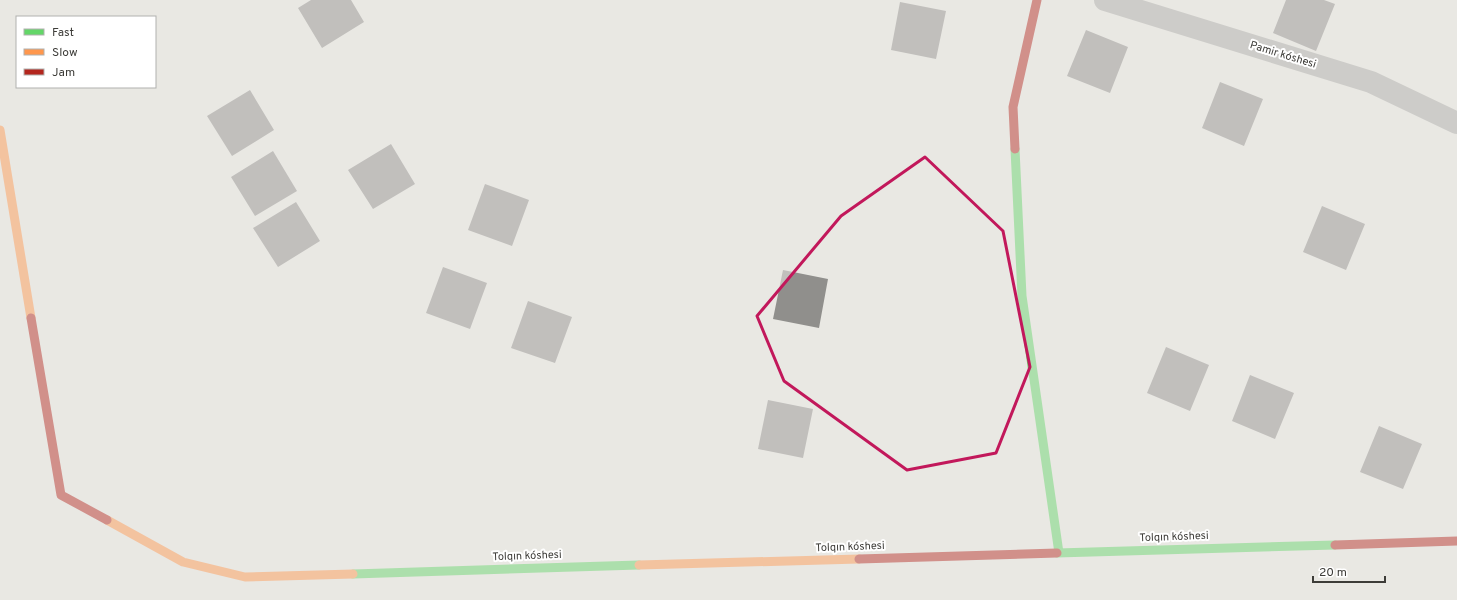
<svg xmlns="http://www.w3.org/2000/svg" width="1457" height="600" viewBox="0 0 1457 600" font-family="Overpass,sans-serif">
	<rect width="100%" height="100%" fill="#e9e8e3"/>
	<!-- building -->
	<path fill="#908f8c" d="M311,0H351L364,22L322,48L298,8Z
		M1286,0H1324L1335,4L1316,51L1273,33Z
		M900,2L946,11L936,59L891,50Z
		M1086,30L1128,47L1110,93L1067,76Z
		M1220,82L1263,99L1244,146L1202,128Z
		M250,90L274,130L232,156L207,116Z
		M391,144L415,184L373,209L348,170Z
		M273,151L297,191L255,216L231,177Z
		M485,184L529,200L512,246L468,230Z
		M296,202L320,241L278,267L253,228Z
		M1322,206L1365,224L1346,270L1303,252Z
		M443,267L487,283L470,329L426,313Z
		M783,270L828,279L819,328L773,319Z
		M528,301L572,317L555,363L511,348Z
		M1166,347L1209,365L1190,411L1147,393Z
		M1250,375L1294,393L1275,439L1232,421Z
		M768,400L813,409L803,458L758,449Z
		M1379,426L1422,444L1403,489L1360,472Z"/>
	<g fill="none" stroke-linecap="round" stroke-linejoin="round">
		<!-- street -->
		<path stroke="#abaca8" stroke-width="22" d="M1105,0L1371,82L1457,123"/>
		<!-- fast -->
		<path stroke="#63d668" stroke-width="9" d="M1015,149L1022,296L1059,553
			M1057,553L1335,545
			M353,574L639,565"/>
		<!-- slow -->
		<path stroke="#ff974d" stroke-width="9" d="M0,130L31,318
			M107,520L183,562L245,577L353,574
			M639,565L859,559"/>
		<!-- jam -->
		<path stroke="#b3261e" stroke-width="9" d="M1015,149L1013,107L1037,0
			M31,318L61,495L107,520
			M1335,545L1457,541
			M859,559L1057,553"/>
	</g>
	<!-- marked area -->
	<path d="M0 0H1457V600H0ZM925,157L1003,231L1030,367L996,453L907,470L784,381L757,316L841,216Z" fill="#e9e8e3" fill-opacity=".55" fill-rule="evenodd"/>
	<path fill="none" stroke="#c2185b" stroke-width="3" stroke-linejoin="round" d="M925,157L1003,231L1030,367L996,453L907,470L784,381L757,316L841,216Z"/>
	<g text-anchor="middle" dominant-baseline="central" stroke-width="4" stroke-linejoin="round" paint-order="stroke">
		<!-- street labels -->
		<g font-size="11" fill="#3d3c38" stroke="#fff">
			<text transform="translate(1283 55) rotate(17)">Pamir kóshesi</text>
			<text transform="translate(1174 537) rotate(-2)">Tolqın kóshesi</text>
			<text transform="translate(850 547) rotate(-2)">Tolqın kóshesi</text>
			<text transform="translate(527 556) rotate(-2)">Tolqın kóshesi</text>
		</g>
	</g>
	<!-- legend -->
	<rect x="16" y="16" width="140" height="72" fill="#ffffff" stroke="#b1b1af"/>
	<rect x="24" y="29" width="20" height="6" fill="#63d668" stroke="#b1b1af"/>
	<text x="52" y="36" font-size="12" fill="#3d3c38">Fast</text>
	<rect x="24" y="49" width="20" height="6" fill="#ff974d" stroke="#b1b1af"/>
	<text x="52" y="56" font-size="12" fill="#3d3c38">Slow</text>
	<rect x="24" y="69" width="20" height="6" fill="#b3261e" stroke="#b1b1af"/>
	<text x="52" y="76" font-size="12" fill="#3d3c38">Jam</text>
	<!-- scale -->
	<path d="M1313 576v6h72v-6" fill="none" stroke="#3d3c38" stroke-width="2"/>
	<text x="1319" y="576" font-size="12" fill="#3d3c38" stroke="#ffffff" stroke-width="3" paint-order="stroke">20 m</text>
</svg>
